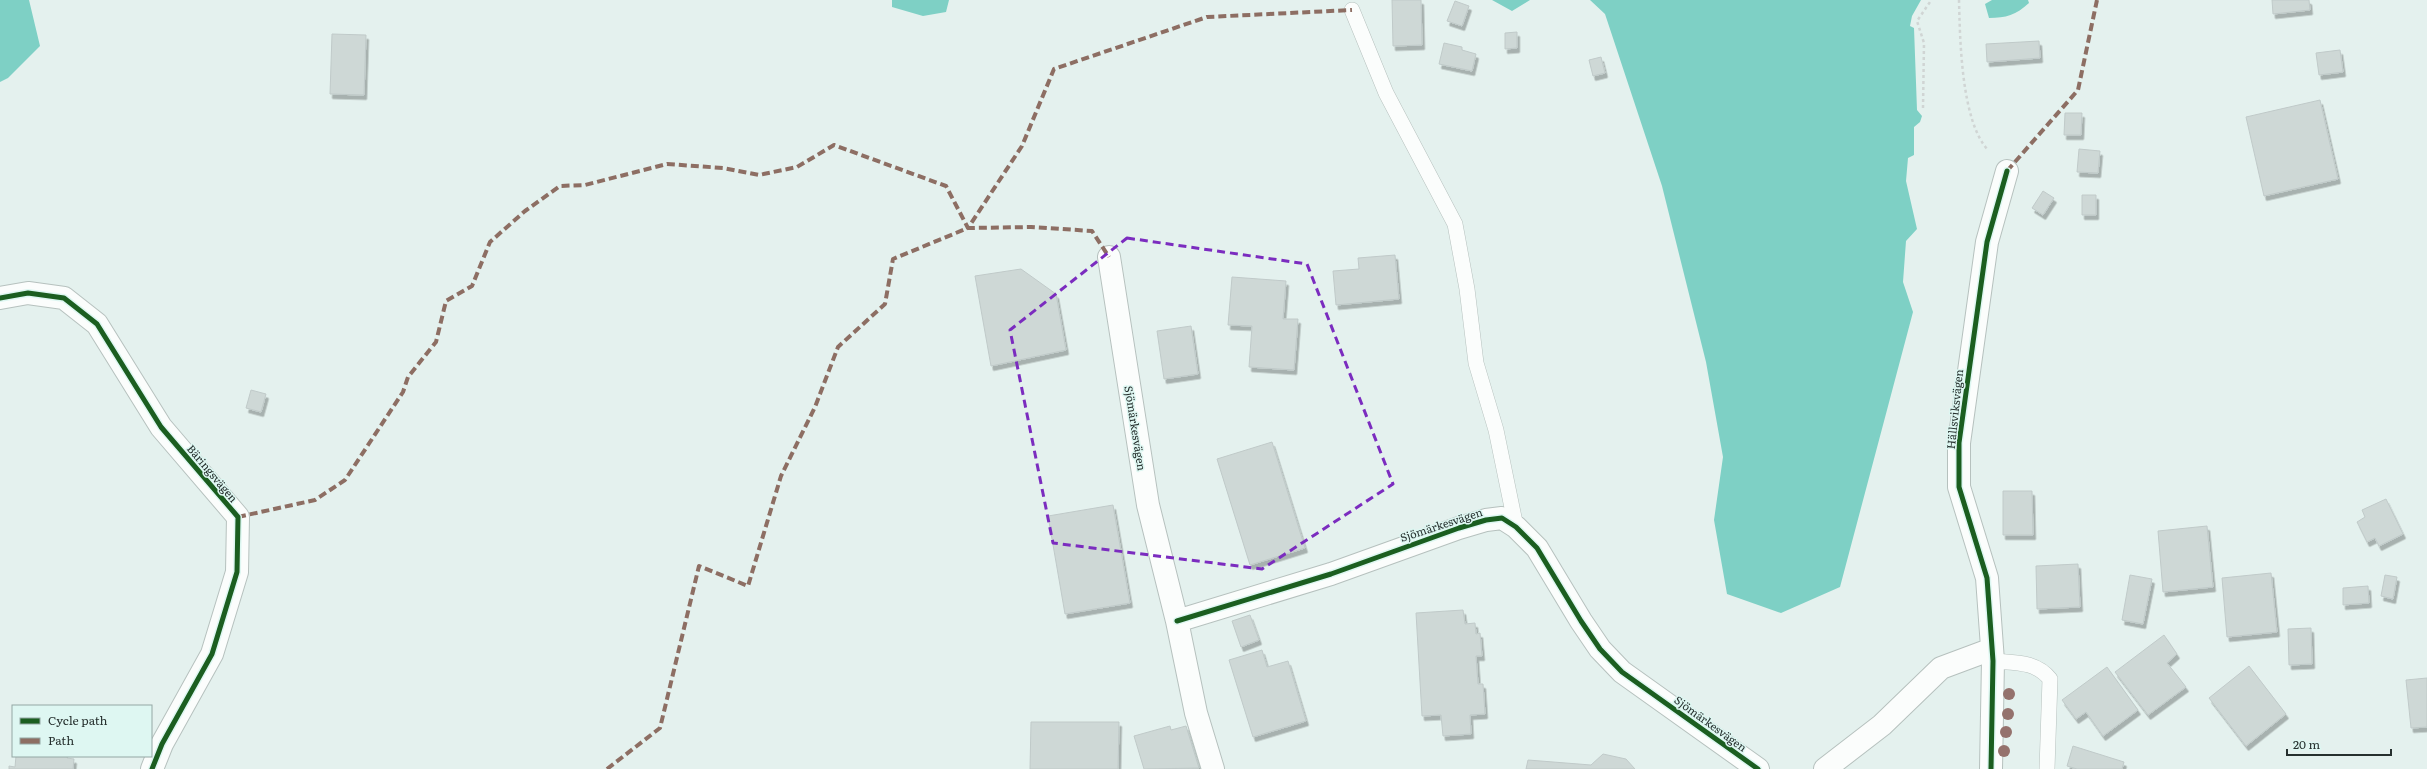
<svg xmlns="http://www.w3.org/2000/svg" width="2427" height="769" viewBox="0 0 2427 769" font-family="Literata,serif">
	<defs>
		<filter id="shadow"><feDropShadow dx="2.5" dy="4.5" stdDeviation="0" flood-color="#0004"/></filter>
	</defs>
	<rect width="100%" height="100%" fill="#e4f1ee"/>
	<!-- water -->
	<path fill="#7ed0c5" d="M0,0H29L40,46L8,78L0,82Z
		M892,0H949L946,12L923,16L892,7Z
		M1492,0H1530L1512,11Z
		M1590,0H1921L1912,16L1910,26L1914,28L1917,110L1922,116L1920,122L1914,127V155L1908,158L1906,181L1917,229L1906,241L1903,282L1913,312L1840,587L1781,613L1727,594L1714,520L1723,457L1706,362L1662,186L1605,14Z
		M1992,0H2028L2029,3C2016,15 2006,18 1989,18L1985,4Z"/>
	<!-- building -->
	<path fill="#ced8d6" stroke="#c0cac9" filter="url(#shadow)" d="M1392,0H1421L1422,45L1393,46Z
		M2272,0H2309L2310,10L2273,14Z
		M1455,1L1469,6L1462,26L1447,21Z
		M1517,32V48L1505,49V33Z
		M332,34L366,35L364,95L330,94Z
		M2039,41L2040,58L1987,62L1986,44Z
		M1444,43L1462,47V50L1476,54L1472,71L1439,64Z
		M2340,50L2343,72L2319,75L2316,53Z
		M1601,57L1605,73L1593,76L1589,60Z
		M2320,100L2338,179L2264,196L2246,117Z
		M2065,113H2082L2081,135H2064Z
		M2079,149L2100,151L2098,173L2077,172Z
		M2043,191L2054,198L2043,215L2032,208Z
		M2082,195H2096V215H2082Z
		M1395,255L1399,299L1336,305L1333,271L1359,269L1358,258Z
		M1021,269L1056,294L1066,350L991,366L975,276Z
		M1232,277L1286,281L1283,319H1298L1294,370L1249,367L1252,326L1228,325Z
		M1191,326L1198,374L1164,379L1157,331Z
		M251,390L266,394L261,412L246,408Z
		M1272,442L1305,548L1250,565L1217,459Z
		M2003,491H2032L2033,535H2003Z
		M2386,499L2403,534L2379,546L2375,538L2367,542L2357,522L2365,517L2362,510Z
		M1113,505L1130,603L1065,614L1048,516Z
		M2207,526L2213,587L2163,592L2158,531Z
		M2078,564L2080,607L2037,609L2036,566Z
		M2271,573L2277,632L2227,637L2222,578Z
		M2130,575L2152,579L2143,624L2122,620Z
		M2385,575L2397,577L2393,599L2381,596Z
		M2368,586L2369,603L2343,605V588Z
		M1463,610L1465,624L1475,623L1476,634L1480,633L1482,656H1476L1478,684H1483L1485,714L1470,715L1471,734L1443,736L1441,715L1422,716L1416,613Z
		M1250,615L1259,640L1241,647L1232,621Z
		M2311,628L2312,664L2289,665L2288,629Z
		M2164,635L2177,654L2167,663L2186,687L2148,715L2115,672Z
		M1262,650L1267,667L1288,661L1306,721L1253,737L1229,660Z
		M2249,666L2286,714L2246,746L2209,698Z
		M2107,667L2138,710L2103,736L2086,712L2076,719L2062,700Z
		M2427,678V727L2411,728L2406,680Z
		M1031,722H1119L1118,769H1030Z
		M1170,726L1171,730L1186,726L1199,768L1144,769L1134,736Z
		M2073,746L2124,762L2122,769H2077L2067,766Z
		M1603,754L1626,759L1635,769H1526L1528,760L1591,765Z
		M16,756H68L67,758L74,759L73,769H9V766L15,767Z"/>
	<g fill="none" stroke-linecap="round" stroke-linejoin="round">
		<!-- lane casing -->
		<g stroke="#b6c1be" stroke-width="16">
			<path id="lane" d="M1352,10L1386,93L1455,224L1467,289L1476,363L1496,430L1516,527
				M1993,661C2015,663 2036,661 2050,679L2047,769"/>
		</g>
		<!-- street casing -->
		<g stroke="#b6c1be" stroke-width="24">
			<path id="street" d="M1109,257L1148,505L1177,621L1196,713L1213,769
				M0,298L28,293L64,298L97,324L161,427L238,517L237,572L212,654L162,744L152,769
				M1177,621L1331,574L1459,528L1486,520L1502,518L1516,527L1537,548L1581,621L1600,649L1622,672L1758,769
				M1825,769L1882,725L1941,668L1992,649
				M1991,769L1993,661L1987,578L1959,487V443L1987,242L2007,171"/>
		</g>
		<!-- path -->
		<path stroke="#d0d5d4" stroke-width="2.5" stroke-dasharray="3 3" stroke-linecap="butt" d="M1959,0C1960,39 1961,121 1988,150
			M1923,108L1924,43L1917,21L1930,2"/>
		<!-- lane -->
		<use href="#lane" stroke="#fbfdfc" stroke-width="15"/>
		<!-- street -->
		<use href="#street" stroke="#fbfdfc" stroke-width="22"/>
		<!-- quiet -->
		<path stroke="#8d6e63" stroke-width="4" stroke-dasharray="8 4" stroke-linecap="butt" d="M2007,171L2078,90L2097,0
			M238,517L315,500L345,480L403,392L408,377L436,342L446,301L472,286L490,242L525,211L560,186L585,185L667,164L723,168L759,175L797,167L834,145L946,186L968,228L1022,146L1054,69L1207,17L1352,10
			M607,769L660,728L699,566L748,586L781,476L815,407L838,347L885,304L893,259L968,228L1031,227L1092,231L1109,257"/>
		<!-- cycleway casing -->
		<g stroke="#def7f2" stroke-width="8">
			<path id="cycleway" d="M0,298L28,293L64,298L97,324L161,427L238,517L237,572L212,654L162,744L152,769
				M1177,621L1331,574L1459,528L1486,520L1502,518L1516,527L1537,548L1581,621L1600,649L1622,672L1758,769
				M1991,769L1993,661L1987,578L1959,487V443L1987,242L2007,171"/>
		</g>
		<!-- cycleway -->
		<use href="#cycleway" stroke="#1b5e20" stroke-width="5"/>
	</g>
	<!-- trees -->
	<g fill="#95726d">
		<circle cx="2009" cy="694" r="6"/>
		<circle cx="2008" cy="714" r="6"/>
		<circle cx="2006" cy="732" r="6"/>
		<circle cx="2004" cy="751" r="6"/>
	</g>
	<!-- marked area -->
	<path fill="none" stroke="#7b2cbf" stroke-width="3" stroke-dasharray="8 5" stroke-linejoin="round" d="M1127,238L1307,264L1393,484L1262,569L1053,543L1010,330Z"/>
	<g text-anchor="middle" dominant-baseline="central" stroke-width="3" stroke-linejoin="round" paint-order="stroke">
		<!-- street labels -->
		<g font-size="11" fill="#26302e" stroke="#def7f2">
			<text transform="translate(1954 409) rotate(-84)">Hällsviksvägen</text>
			<text transform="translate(1136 428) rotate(81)">Sjömärkesvägen</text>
			<text transform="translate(213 473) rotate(50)">Bäringsvägen</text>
			<text transform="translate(1441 524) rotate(-18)">Sjömärkesvägen</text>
			<text transform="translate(1711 723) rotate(36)">Sjömärkesvägen</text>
		</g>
	</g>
	<!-- legend -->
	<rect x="12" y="705" width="140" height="52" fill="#def7f2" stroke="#94a7a4"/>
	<rect x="20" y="718" width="20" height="6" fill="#1b5e20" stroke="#94a7a4"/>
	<text x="48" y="725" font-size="12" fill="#26302e">Cycle path</text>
	<rect x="20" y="738" width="20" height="6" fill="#8d6e63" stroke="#94a7a4"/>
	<text x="48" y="745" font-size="12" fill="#26302e">Path</text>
	<!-- scale -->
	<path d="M2287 749v6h104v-6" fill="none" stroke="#26302e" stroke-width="2"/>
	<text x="2293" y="749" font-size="12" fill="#26302e" stroke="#def7f2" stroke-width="3" paint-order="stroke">20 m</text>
</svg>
